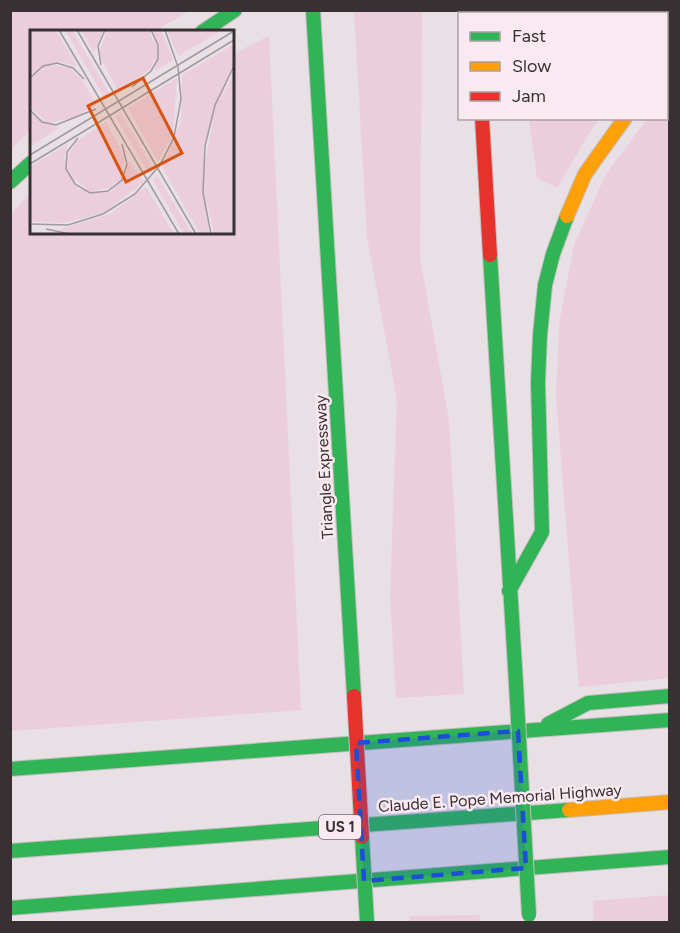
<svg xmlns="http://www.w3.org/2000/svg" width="680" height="933" viewBox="0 0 680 933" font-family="Figtree,sans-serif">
	<rect width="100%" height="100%" fill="#e8e0e4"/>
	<!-- green -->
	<path fill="#ebcddc" d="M10,11L11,10L189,11L155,31L32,32L31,130L11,149Z
		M354,11H422L420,258L449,420L464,694L396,698L390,596L397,400L367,237Z
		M519,11H669V53L667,55L666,14H519Z
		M269,36L301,710L11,731V213L31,193L32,232H232L233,54Z
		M669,98V678L579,687L556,396L559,324L574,245L606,174L647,119L666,118L667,100Z
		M529,119H600L594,125L557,188L537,178Z
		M669,895V922H594L593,901Z
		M480,915V922H409V916Z"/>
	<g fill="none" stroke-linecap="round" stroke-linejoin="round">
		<!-- fast casing -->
		<g stroke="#c4bec1" stroke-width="16">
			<path id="fast" d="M313,10L354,696
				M476,10V14
				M202,32L235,10
				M666,79L670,76
				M10,182L32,162
				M490,255L516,684
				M509,591L542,532L538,382L540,335L545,285L553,254L567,216
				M548,724L588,703L670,696
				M10,769L670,720
				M10,851L569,810
				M10,908L670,857"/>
		</g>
		<!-- slow casing -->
		<g stroke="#c4bec1" stroke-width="16">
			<path id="slow" d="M567,216L585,174L625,118
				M569,810L670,802"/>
		</g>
		<!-- jam casing -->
		<g stroke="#c4bec1" stroke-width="16">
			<path id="jam" d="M482,118L490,255"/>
		</g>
		<!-- fast -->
		<use href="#fast" stroke="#30b455" stroke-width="14"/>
		<!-- slow -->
		<use href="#slow" stroke="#ff9f0a" stroke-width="14"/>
		<!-- jam -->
		<use href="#jam" stroke="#e5322d" stroke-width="14"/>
		<!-- fast-bridge casing -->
		<g stroke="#c4bec1" stroke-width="16" stroke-linecap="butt">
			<path id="fast-bridge" d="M516,684L529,915
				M362,837L367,922"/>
		</g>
		<!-- jam-bridge casing -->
		<g stroke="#c4bec1" stroke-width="16" stroke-linecap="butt">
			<path id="jam-bridge" d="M354,696L362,837"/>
		</g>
		<!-- fast-bridge -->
		<use href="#fast-bridge" stroke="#30b455" stroke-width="14"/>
		<!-- jam-bridge -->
		<use href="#jam-bridge" stroke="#e5322d" stroke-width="14"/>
	</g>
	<!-- marked area -->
	<path fill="#1d4ed8" fill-opacity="0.2" stroke="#1d4ed8" stroke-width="4.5" stroke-dasharray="12 8" stroke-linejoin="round" d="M518,731L526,868L364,881L356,743Z"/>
	<g text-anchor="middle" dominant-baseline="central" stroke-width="5" stroke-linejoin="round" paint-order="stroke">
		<!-- shield labels -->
		<rect fill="#f9eaf1" stroke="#71686d" stroke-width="1.5" x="319" y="815" width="42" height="24" rx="4.5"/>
		<g font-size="15" font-weight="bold" fill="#373134">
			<text x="340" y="827">US 1</text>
		</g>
		<!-- street labels -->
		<g font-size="16" fill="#373134" stroke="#f9eaf1">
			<text transform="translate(324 467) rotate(-93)">Triangle Expressway</text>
			<text transform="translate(500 798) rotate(-4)">Claude E. Pope Memorial Highway</text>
		</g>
	</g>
	<!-- overview -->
	<g transform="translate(30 30)">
		<rect width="204" height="204" fill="#e8e0e4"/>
		<path d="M0,0H26L47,37L31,32L0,45ZM35,0H42L81,66L75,69ZM51,0H73L65,20L63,21ZM77,0H119L127,21L121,39L88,61L69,24ZM124,0H131L143,30L125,41ZM137,0H192L148,26ZM204,14V34L173,117L179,204H170L132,137L151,92L152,45ZM25,35L39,38L51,48L66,75L44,88L18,93L0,77V51L5,44ZM204,42V204H184L177,171L175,133L185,82ZM147,48L143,104L128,132L98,78ZM0,83L28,98L0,117ZM91,83L123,139L119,144L85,86ZM76,92L95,127L91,147L79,158L60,161L40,146L37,128L46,112ZM38,114L34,128L48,159L81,162L99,131L114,152L73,183L33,193L0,191V137ZM127,145L162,204H154L123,150ZM116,157L144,204H50L28,200L80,184Z" fill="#ebcddc"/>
		<path fill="none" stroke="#a19a9e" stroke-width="1.5" d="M29,0L149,204M47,0L166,204M71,35L68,16L75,0M0,48L13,36L27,33L43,38L54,49M102,57L121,41L128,29V15L121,0M0,80L12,92L26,95L66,79M48,108L37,122L36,139L45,154L60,163L78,161L92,150L97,134L92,114M0,125L204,1M0,134L204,10M0,194L38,195L73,184L105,164L130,135L144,107L151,69L148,37L135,0M16,199L40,204M181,204L173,163L175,116L185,75L204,36"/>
		<path fill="#d65510" fill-opacity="0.15" stroke="#d65510" stroke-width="3" d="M113,48L152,123L96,152L58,76Z"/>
		<rect width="204" height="204" fill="none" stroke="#373134" stroke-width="3"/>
	</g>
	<!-- border -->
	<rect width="680" height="933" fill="none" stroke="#373134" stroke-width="24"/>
	<!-- legend -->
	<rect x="458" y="12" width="210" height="108" fill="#f9eaf1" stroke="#aba0a5" stroke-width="1.5"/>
	<rect x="470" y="32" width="30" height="9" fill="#30b455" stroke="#aba0a5" stroke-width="1.5"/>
	<text x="512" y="42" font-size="18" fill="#373134">Fast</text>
	<rect x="470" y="62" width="30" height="9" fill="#ff9f0a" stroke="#aba0a5" stroke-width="1.5"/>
	<text x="512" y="72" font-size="18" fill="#373134">Slow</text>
	<rect x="470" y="92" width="30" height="9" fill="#e5322d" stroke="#aba0a5" stroke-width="1.5"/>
	<text x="512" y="102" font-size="18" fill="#373134">Jam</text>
</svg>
